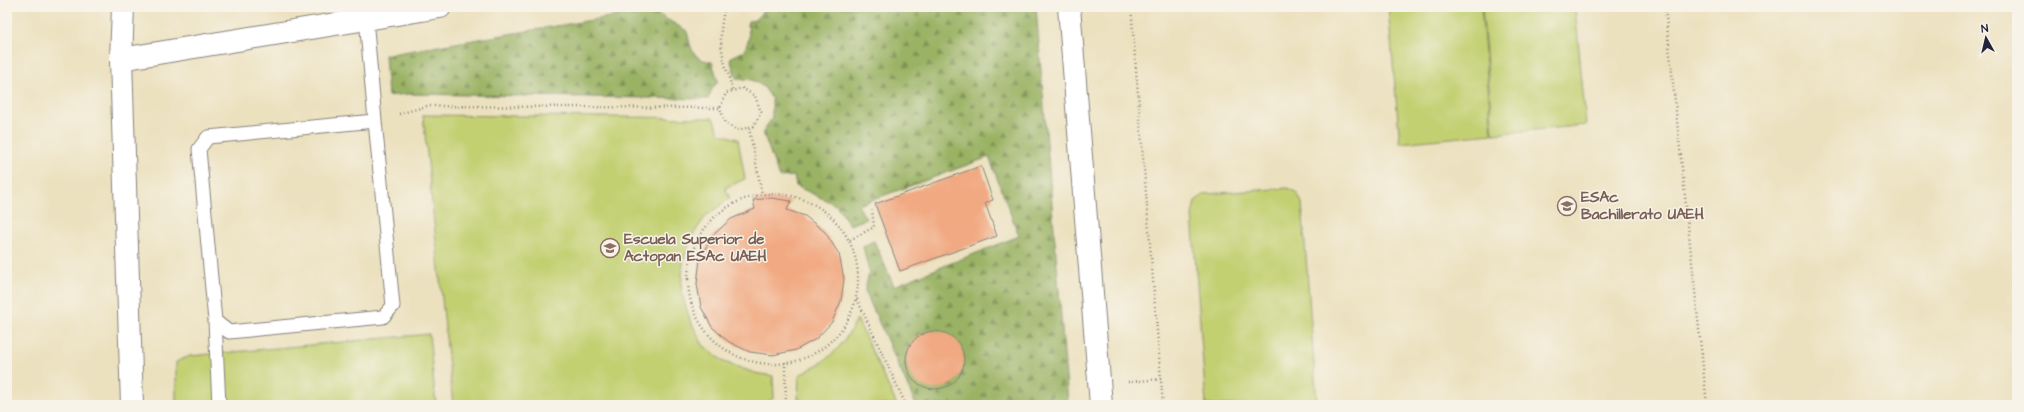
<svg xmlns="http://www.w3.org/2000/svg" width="2024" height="412" viewBox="0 0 2024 412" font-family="'Architects Daughter',sans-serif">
	<defs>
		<pattern id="forest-firs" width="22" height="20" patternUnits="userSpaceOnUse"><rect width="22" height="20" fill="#9ab264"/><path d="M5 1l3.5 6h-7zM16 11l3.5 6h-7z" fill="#7d9054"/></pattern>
	</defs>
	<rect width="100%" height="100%" fill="#f7f3e8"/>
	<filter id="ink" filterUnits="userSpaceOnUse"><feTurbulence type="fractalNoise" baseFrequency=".025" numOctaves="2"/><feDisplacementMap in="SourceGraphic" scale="8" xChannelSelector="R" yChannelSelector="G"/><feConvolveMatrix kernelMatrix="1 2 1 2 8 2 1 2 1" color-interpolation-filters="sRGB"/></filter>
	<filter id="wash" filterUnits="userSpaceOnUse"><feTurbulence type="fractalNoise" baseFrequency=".012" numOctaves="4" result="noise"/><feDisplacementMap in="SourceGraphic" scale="16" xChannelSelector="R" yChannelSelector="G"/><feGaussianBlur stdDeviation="0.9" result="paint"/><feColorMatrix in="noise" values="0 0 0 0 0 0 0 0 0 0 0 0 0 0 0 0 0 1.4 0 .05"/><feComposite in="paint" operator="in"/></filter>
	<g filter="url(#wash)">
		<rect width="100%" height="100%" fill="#ece1bf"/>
		<!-- forest -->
		<path fill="url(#forest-firs)" stroke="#5e6a50" d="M766,7H1036L1068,403L1042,405H916L865,291L869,272L863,246L874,241L894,286L1019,236L989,157L858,205L866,219L850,225L836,205L796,186L794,176L779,177L763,132L772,118V99L764,87L752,80L736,78L730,58L744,51L749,39L748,21L755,20Z
			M651,10L687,31C691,49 692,59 712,62L718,81L712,89L708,99L408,94L388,96L385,55Z"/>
		<!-- garden -->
		<path fill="#c3d072" stroke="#727956" d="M1388,7H1481L1492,134L1400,143Z
			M1482,7H1575L1586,125L1493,134Z
			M423,115L713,118L720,134L738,139L745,179L725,188L730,198L706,216L692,236L683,262L681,291L690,320L703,345L724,362L755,373L773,376L774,398L761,405H453Z
			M1288,188L1297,193L1302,203L1317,405H1206L1192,215L1195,201L1205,194Z
			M857,319L897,405H814L798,399L799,375C831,359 840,350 857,319Z
			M429,334L436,405H176V362L190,356Z"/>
		<g id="blocks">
			<!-- building -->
			<path fill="#f1a981" d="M981,166L993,200L985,203L997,236L900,271L875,204Z
				M771,198L791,201L787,210L805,216L825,232L839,254L844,279L841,301L832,322L816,339L796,350L773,355L750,352L729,342L712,327L701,307L697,284L700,259L712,236L731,219L755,209L753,200Z
				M906 360a29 29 0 1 1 58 0a29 29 0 1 1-58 0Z"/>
		</g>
	</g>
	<g filter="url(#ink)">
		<use href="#blocks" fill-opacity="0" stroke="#87827d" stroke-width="1"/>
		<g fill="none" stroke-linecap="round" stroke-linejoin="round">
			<!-- lane casing -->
			<g stroke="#87827d" stroke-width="15">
				<path id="lane" d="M366,18L375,121
					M375,121L393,306L383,317L229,332L215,321L199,149L208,137Z
					M215,321L219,405"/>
			</g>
			<!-- street casing -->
			<g stroke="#87827d" stroke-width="24">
				<path id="street" d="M123,7L121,59L132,405
					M1069,7L1101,405
					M121,59L440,7"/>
			</g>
			<!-- path -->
			<path stroke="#87827d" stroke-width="2.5" stroke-dasharray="1 3" stroke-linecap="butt" d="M725,7C716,42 723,57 733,91
				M1131,7L1163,405
				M1665,7L1707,405
				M742,88L755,96L761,112L754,126L738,130L726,124L720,108L726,93Z
				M399,114L427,106L720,108
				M749,128L762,194
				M688 279a85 85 0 1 1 170 0a85 85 0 1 1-170 0Z
				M850,240L874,227L872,210
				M857,299L906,405
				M785,362L786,405
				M1128,382L1161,379"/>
			<!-- lane -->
			<use href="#lane" stroke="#fff" stroke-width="13"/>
			<!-- street -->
			<use href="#street" stroke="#fff" stroke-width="22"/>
		</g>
	</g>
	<!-- icons -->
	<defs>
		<g id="school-ring" transform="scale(1)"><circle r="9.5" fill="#f7f3e8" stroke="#8d6e63" stroke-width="1.5"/><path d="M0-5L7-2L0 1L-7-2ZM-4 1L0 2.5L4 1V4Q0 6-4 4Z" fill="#8d6e63"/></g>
	</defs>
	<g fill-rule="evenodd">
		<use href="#school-ring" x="1567" y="206"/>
		<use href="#school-ring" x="610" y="248"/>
	</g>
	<g text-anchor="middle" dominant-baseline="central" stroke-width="3" stroke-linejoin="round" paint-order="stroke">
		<!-- education labels -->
		<g font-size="15" font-weight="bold" fill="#785e54" stroke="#f7f3e8" text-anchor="start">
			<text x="1581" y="197">ESAc<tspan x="1581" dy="17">Bachillerato UAEH</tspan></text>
			<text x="624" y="239">Escuela Superior de<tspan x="624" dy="17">Actopan ESAc UAEH</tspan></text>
		</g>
	</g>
	<!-- margin -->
	<rect width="2024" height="412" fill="none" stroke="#f7f3e8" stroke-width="24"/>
	<!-- north arrow -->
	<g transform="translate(1986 38) rotate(352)" stroke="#f7f3e8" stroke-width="3" paint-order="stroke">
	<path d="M0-3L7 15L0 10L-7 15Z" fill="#22223b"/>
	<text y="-6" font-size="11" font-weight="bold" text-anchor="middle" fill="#22223b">N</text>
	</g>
</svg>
